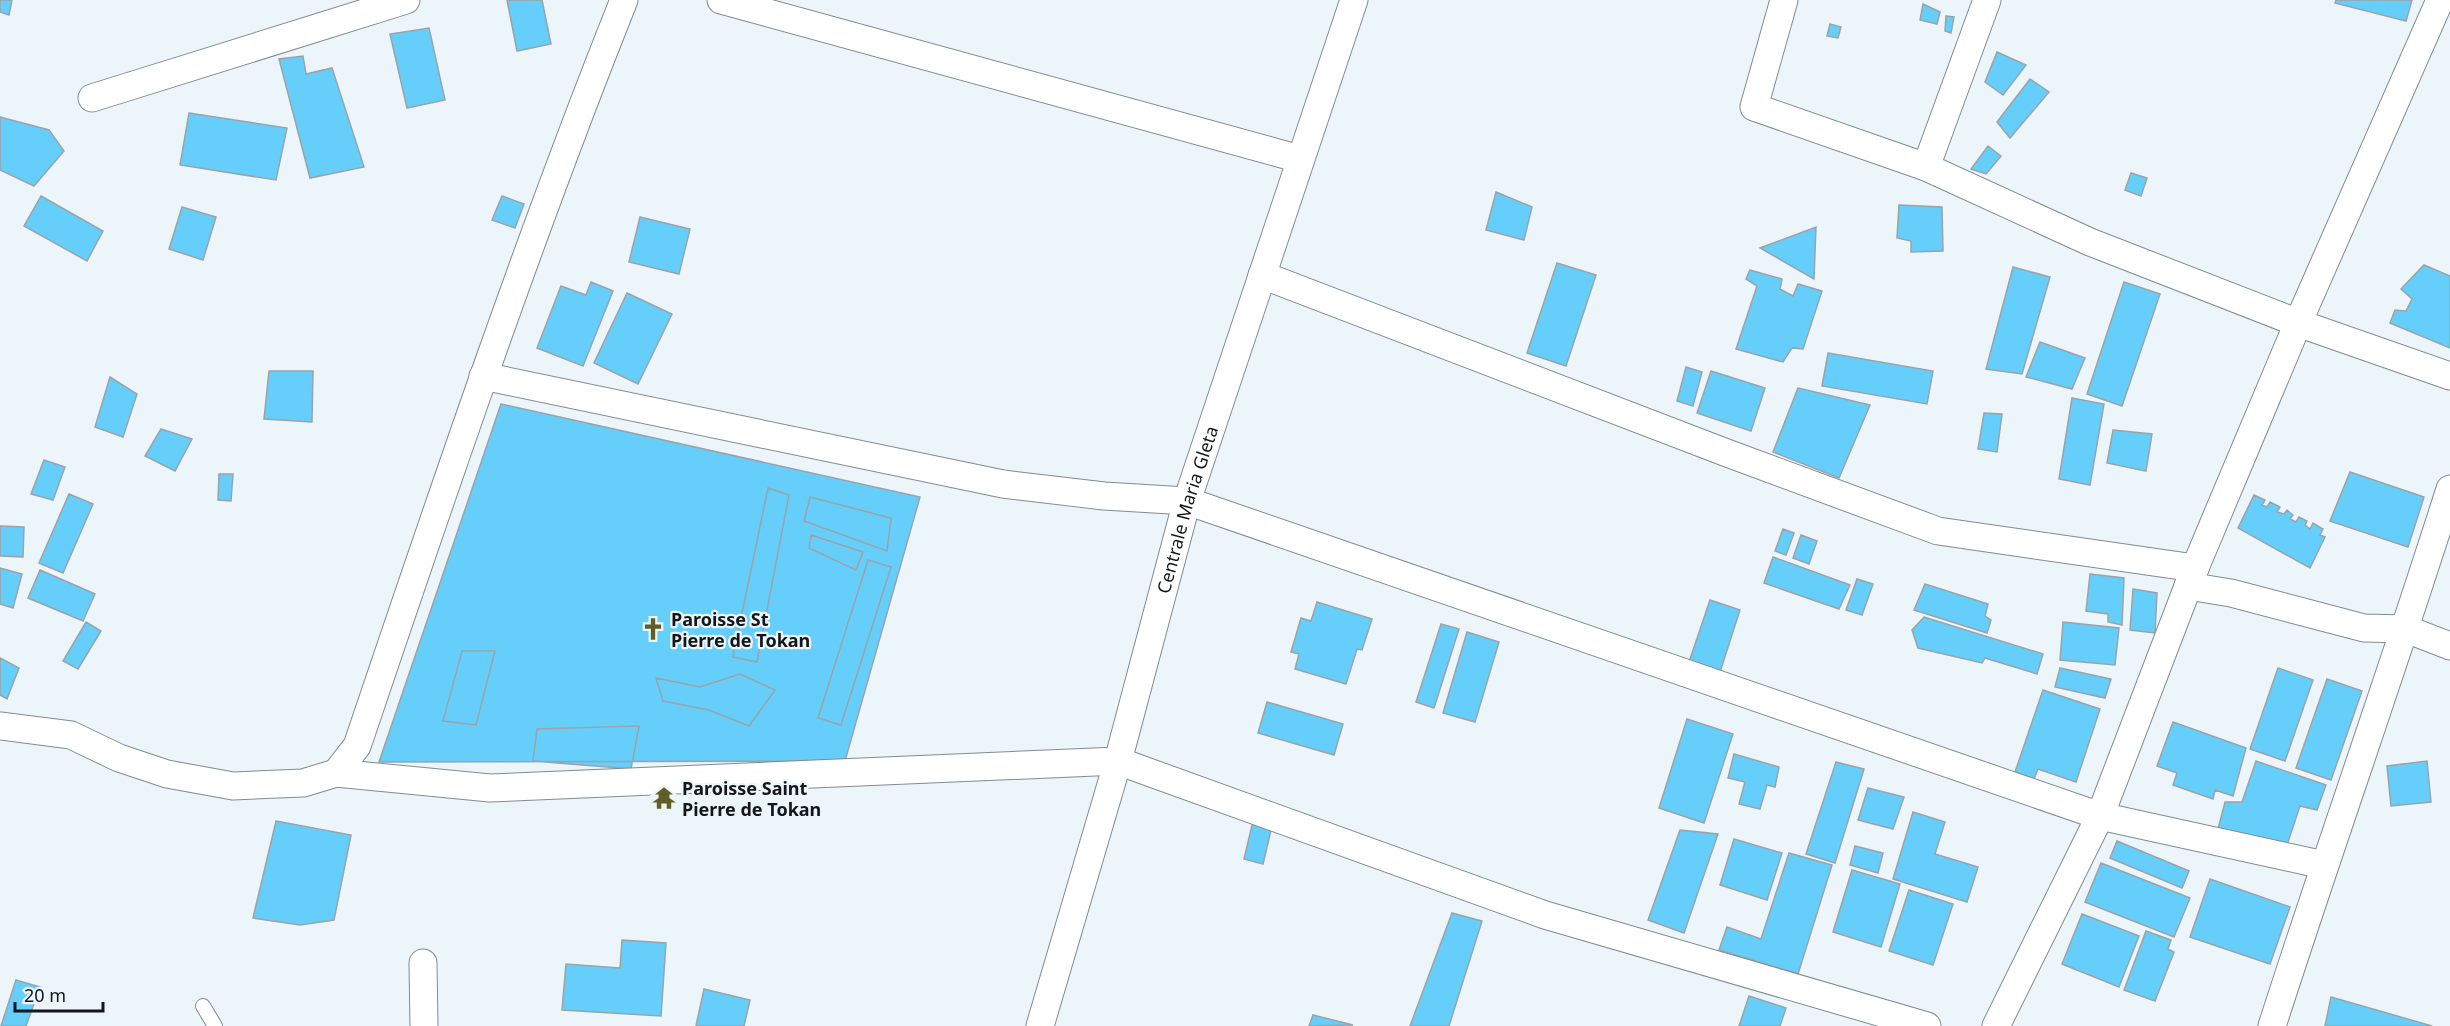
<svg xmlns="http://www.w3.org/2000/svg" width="2450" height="1026" viewBox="0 0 2450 1026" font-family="'Noto Sans',sans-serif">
	<rect width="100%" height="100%" fill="#ebf5fa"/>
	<!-- building -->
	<path fill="#65cefb" stroke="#9aa4a8" stroke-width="1.5" d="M0,0H12L9,15L0,12Z
		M507,0H542L551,44L517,51Z
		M2336,0H2412L2406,21L2335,3Z
		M1923,4L1940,12L1937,24L1920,20Z
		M1946,16L1954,17L1951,33L1945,31Z
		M1830,24L1841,27L1838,38L1827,36Z
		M429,28L445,100L407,108L390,34Z
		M1997,52L2026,65L2003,95L1985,82Z
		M303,56L306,74L332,68L364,167L310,178L279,59Z
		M2030,79L2049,92L2010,138L1997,122Z
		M189,113L287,128L276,180L180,165Z
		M0,117L49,130L64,151L34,186L0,170Z
		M1988,146L2001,156L1986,174L1971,169Z
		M2131,173L2147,178L2141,196L2125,190Z
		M1496,192L1532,207L1524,240L1486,230Z
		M41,196L103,231L87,261L24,226Z
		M502,196L524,204L515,228L492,220Z
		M1899,205L1942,207L1943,251L1911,252V241L1897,238Z
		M182,207L216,217L203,260L169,249Z
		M640,217L690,229L679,274L629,262Z
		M1816,227L1814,279L1760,248Z
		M1557,263L1596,275L1566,366L1527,353Z
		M2424,265L2450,276V348L2390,323L2395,310L2406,311L2412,299L2401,289Z
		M2013,267L2050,277L2022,374L1986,369Z
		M1750,270L1782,279L1780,289L1793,296L1798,284L1822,291L1803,349L1792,348L1783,362L1736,349L1757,286L1746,279Z
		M591,282L613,291L583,366L537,348L561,286L586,295Z
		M2124,282L2160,294L2122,406L2087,394Z
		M627,293L672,314L638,384L594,363Z
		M2040,342L2085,358L2072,389L2026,377Z
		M1828,353L1933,371L1927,404L1822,386Z
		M1686,367L1702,372L1693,406L1677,401Z
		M269,371H313L312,422L264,419Z
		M1711,371L1765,388L1751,431L1697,413Z
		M110,377L137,394L123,437L95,427Z
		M1798,388L1870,405L1839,478L1773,452Z
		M2072,398L2104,404L2090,485L2059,479Z
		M501,404L920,497L845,761L379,762Z
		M1984,413L2002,414L1997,452L1978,449Z
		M161,429L192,439L175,471L145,456Z
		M2113,430L2152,434L2146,471L2107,463Z
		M44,460L65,467L53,500L31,494Z
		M2350,472L2424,497L2408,547L2330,521Z
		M219,474H233L231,501L218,500Z
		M768,488L789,495L757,662L733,657Z
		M69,494L93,504L63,573L39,563Z
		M2254,495L2265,500L2262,505L2267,507L2270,502L2280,507L2277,512L2284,514L2287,510L2293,515L2290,519L2296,522L2299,517L2307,521L2305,525L2310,529L2313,523L2323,529L2320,535L2325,537L2310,568L2238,528Z
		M810,497L891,518L887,551L804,521Z
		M0,526L24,527L23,557L0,556Z
		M1783,529L1794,533L1786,555L1775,551Z
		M811,535L863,552L856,570L809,548Z
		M1801,535L1817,541L1809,564L1793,558Z
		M1773,557L1850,585L1839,609L1764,583Z
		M868,560L891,567L841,725L818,718Z
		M0,568L22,574L13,608L0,604Z
		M40,570L95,594L83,621L28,598Z
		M2090,574L2124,578L2122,625L2108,622V614L2086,611Z
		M1857,579L1873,584L1862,615L1846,610Z
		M1925,584L1988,604L1985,616L1991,620L1987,633L1914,610Z
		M2133,589L2157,593L2155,633L2130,630Z
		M1710,600L1740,610L1720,672L1689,662Z
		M1317,602L1372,619L1362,650L1357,649L1346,684L1295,669L1299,654L1291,652L1301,618L1311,621Z
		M1924,617L2043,654L2037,674L1985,658L1982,663L1918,648L1912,630Z
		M86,622L101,631L78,669L63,661Z
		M2063,622L2119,628L2115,665L2060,660Z
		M1441,624L1459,629L1434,708L1416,702Z
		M1467,632L1499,642L1475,722L1443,713Z
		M462,651H495L476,725L443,721Z
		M0,658L19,668L7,699L0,695Z
		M2060,668L2111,679L2105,698L2055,687Z
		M2278,668L2313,680L2285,761L2250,749Z
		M740,674L775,690L749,726L709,710L663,701L656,678L700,687Z
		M2327,679L2362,691L2331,780L2296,768Z
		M2043,690L2100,709L2076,782L2038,769L2034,779L2015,772Z
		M1267,702L1343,724L1334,755L1258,733Z
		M1687,719L1733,734L1704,823L1659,808Z
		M2173,722L2246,748L2233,796L2215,790L2213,799L2173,785L2177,773L2157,766Z
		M639,726L631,769L533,761L537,729Z
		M1734,754L1779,767L1775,787L1767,785L1760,809L1739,804L1745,782L1728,778Z
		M2256,761L2326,785L2317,810L2300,806L2286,848L2218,829L2225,802H2242Z
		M2427,761L2431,802L2391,806L2387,766Z
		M1836,762L1864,769L1835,863L1806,854Z
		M1868,788L1904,797L1893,829L1858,820Z
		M1913,812L1945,822L1935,854L1978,867L1967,902L1893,879Z
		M276,821L351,835L334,920L300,925L253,918Z
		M1253,821L1272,826L1263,864L1244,859Z
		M1680,830L1718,834L1684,933L1648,920Z
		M1734,839L1782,853L1767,900L1720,885Z
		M2117,841L2189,871L2182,888L2110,858Z
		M1855,846L1883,853L1878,873L1850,865Z
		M1789,853L1832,865L1798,974L1719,950L1727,927L1761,939Z
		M2101,863L2190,898L2174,937L2085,902Z
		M1852,870L1900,884L1881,947L1833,932Z
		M2210,879L2290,907L2270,964L2190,937Z
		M1909,890L1953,904L1933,965L1889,951Z
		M1452,913L1482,921L1449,1026H1410Z
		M2082,914L2139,936L2119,987L2062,964Z
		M2146,931L2171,940L2168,949L2174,952L2155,1001L2124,990Z
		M622,940L666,943L661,1016L562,1010L566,964L620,968Z
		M16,980L40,987L26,1026H1Z
		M704,989L750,1000L744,1026H696Z
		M1749,996L1786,1008L1780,1026H1739Z
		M2331,997L2432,1026H2325Z
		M1313,1015L1353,1025L1309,1026Z"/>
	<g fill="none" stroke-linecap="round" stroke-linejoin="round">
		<!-- service casing -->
		<g stroke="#828b90" stroke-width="16">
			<path id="service" d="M203,1006L215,1026"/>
		</g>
		<!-- minor casing -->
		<g stroke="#828b90" stroke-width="29">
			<g id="minor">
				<path d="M721,0L1300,159"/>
				<path d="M1784,0L1754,107L1926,167L2090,242L2298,323L2450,376"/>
				<path d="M92,98L406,0"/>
				<path d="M1926,167L1987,0"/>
				<path d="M1262,275L1727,453L1938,531L2195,568"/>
				<path d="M483,376L1003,484L1104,496L1187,501L2100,816L2324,865"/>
				<path d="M2188,586L2231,593L2364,628L2406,629L2450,646"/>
				<path d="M0,726L71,735L119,758L167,774L233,786L303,783L336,773L490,788L1118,761L1545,915L1927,1026"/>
				<path d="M336,773L357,746C442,495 526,245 624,0"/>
				<path d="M423,963L424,1026"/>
				<path id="s1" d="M1040,1026L1118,761L1187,501L1354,0"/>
				<path d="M1996,1026L2100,816L2195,568L2298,323L2440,0"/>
				<path d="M2272,1026C2330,846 2393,669 2450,489"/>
			</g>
		</g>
		<!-- service -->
		<use href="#service" stroke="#fff" stroke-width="14"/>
		<!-- minor -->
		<use href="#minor" stroke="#fff" stroke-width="27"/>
	</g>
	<!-- icons -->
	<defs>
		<g id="church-bare" transform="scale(1.8)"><path d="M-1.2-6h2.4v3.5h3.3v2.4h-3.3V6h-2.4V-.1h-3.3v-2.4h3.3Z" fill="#605d29" stroke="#ebf5fa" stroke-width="2.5" paint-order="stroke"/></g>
		<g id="temple-bare" transform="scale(1.8)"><path d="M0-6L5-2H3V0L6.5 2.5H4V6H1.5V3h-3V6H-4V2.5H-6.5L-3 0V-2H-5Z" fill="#605d29" stroke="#ebf5fa" stroke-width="2.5" paint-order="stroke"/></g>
	</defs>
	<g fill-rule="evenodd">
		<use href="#church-bare" x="653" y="629"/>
		<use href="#temple-bare" x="664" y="798"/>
	</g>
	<g text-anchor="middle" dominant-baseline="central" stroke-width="4.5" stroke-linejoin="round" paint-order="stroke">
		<!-- street labels -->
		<g font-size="18" fill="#141719" stroke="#ebf5fa">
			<text stroke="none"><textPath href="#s1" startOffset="537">Centrale Maria Gleta</textPath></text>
		</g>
		<!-- poi labels -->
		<g font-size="18" font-weight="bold" fill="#141719" stroke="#ebf5fa" text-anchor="start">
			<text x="671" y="619">Paroisse St<tspan x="671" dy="21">Pierre de Tokan</tspan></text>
			<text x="682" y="788">Paroisse Saint<tspan x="682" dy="21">Pierre de Tokan</tspan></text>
		</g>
	</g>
	<!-- scale -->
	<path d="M15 1002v9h88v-9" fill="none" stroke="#141719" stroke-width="3"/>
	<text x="24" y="1002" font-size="18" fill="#141719" stroke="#ebf5fa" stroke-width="4.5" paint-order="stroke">20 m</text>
</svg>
